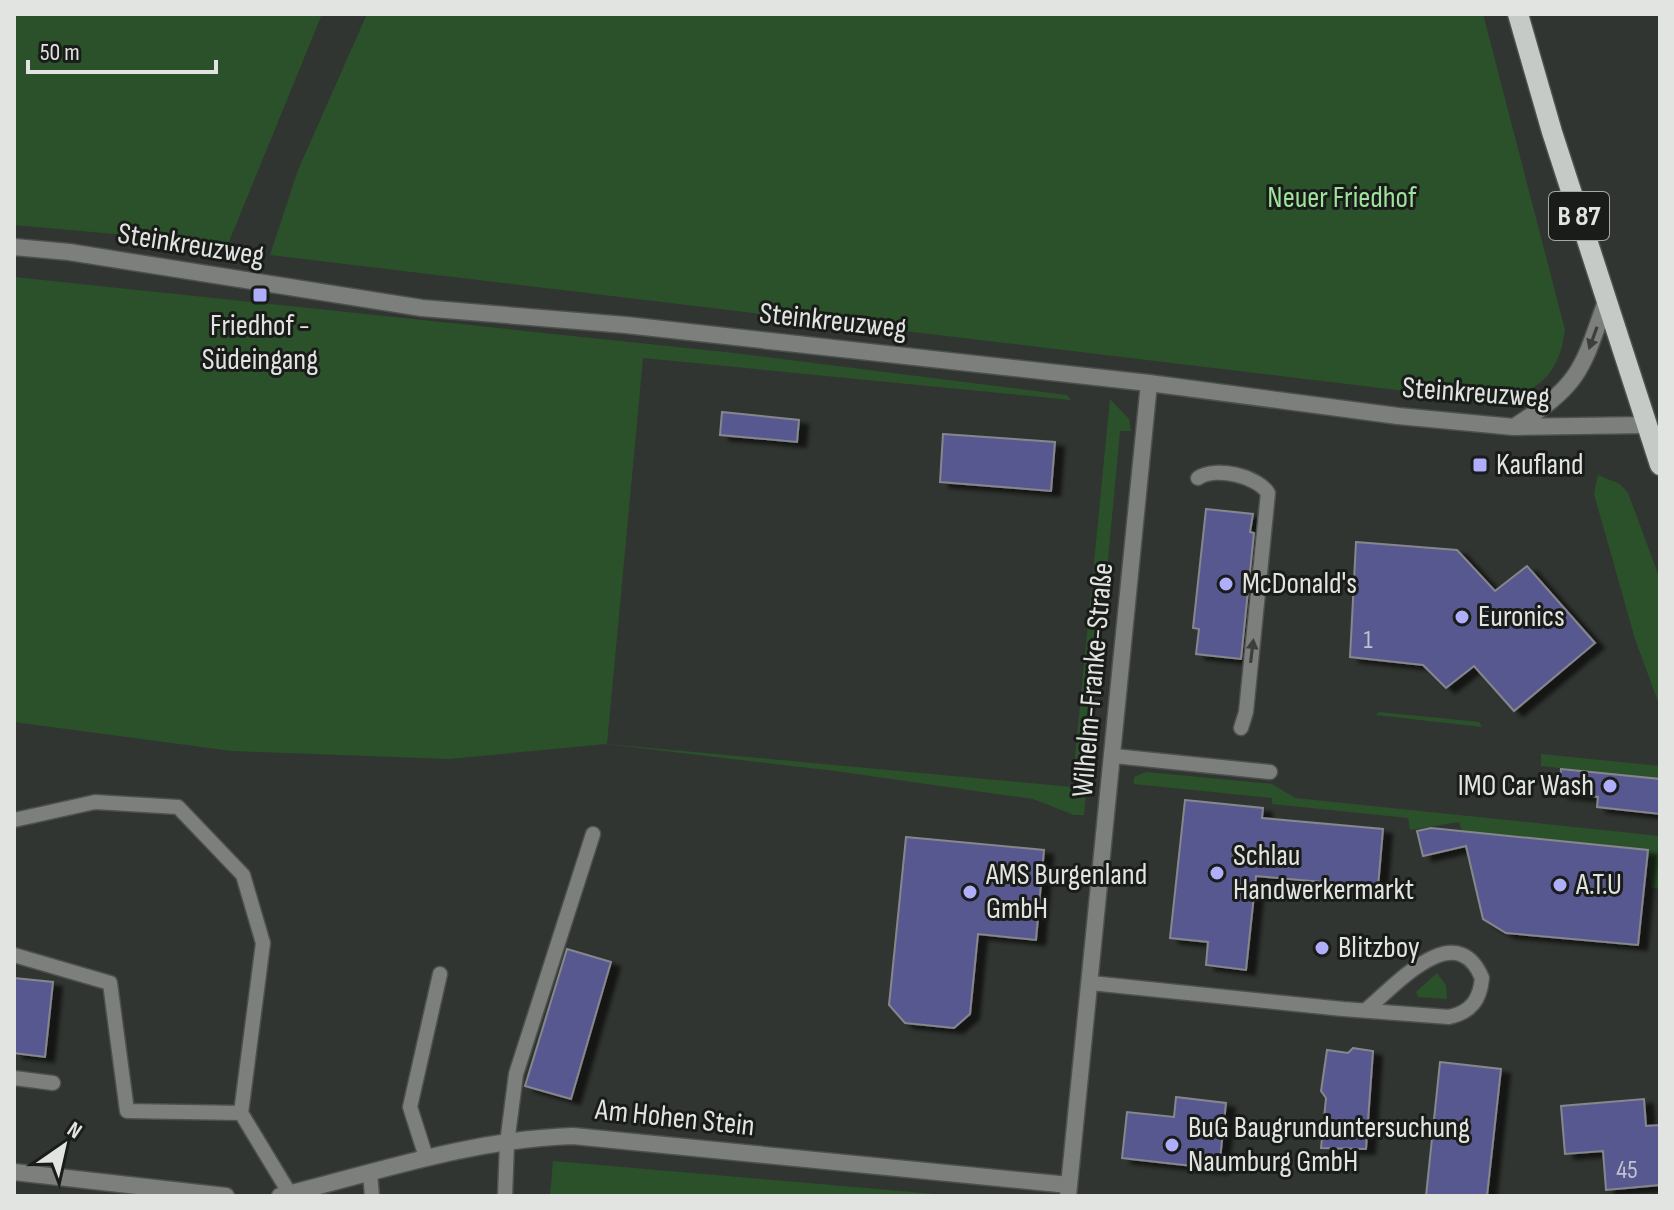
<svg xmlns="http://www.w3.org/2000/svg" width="1674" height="1210" viewBox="0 0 1674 1210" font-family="'Sofia Sans Condensed',sans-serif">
	<defs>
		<filter id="shadow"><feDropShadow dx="9" dy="5" stdDeviation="2" flood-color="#0009"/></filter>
	</defs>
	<rect width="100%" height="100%" fill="#313531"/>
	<!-- green -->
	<path fill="#2b512a" d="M14,14H322L228,244L14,225Z
		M367,14H1483L1565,330C1558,382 1531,397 1481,400L270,255L298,170Z
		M14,277L734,353L1067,395L1071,400L643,358L607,744L1072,787L1110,399L1129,419L1131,431H1120L1084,815H1074L1033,799L835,771L606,744L449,759L232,751L14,722Z
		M1598,475L1620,484L1628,493L1660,579V707L1635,639L1594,494Z
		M1379,712L1479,722L1482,727L1376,715Z
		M1541,754L1660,766V779L1541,766Z
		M1146,772L1272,784L1295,798L1660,836V887L1651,889L1648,851L1462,831L1459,822L1410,830L1408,818L1272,804V798L1134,784V777Z
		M1437,973L1446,985L1447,999L1418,997L1416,992Z
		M553,1161L935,1194L934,1196H550Z"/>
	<!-- building -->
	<path fill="#595891" stroke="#86878c" stroke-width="2" filter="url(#shadow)" d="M722,412L799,420L797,442L720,435Z
		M943,434L1055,442L1051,491L940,482Z
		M1206,509L1253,514L1250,532L1254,533L1241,659L1196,654L1199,629L1193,628Z
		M1356,542L1457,550L1495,591L1527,566L1595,643L1514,711L1474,666L1446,688L1423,665L1350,657Z
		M1561,769L1660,779V814L1597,807L1598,797L1559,793Z
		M1185,800L1263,808L1262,818L1383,829L1378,887L1256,876L1246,970L1206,965L1208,942L1170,938Z
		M1431,828L1648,850L1638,945L1506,933L1483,919L1466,846L1423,856L1417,831Z
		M906,837L1044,850L1036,940L978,934L970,1014L954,1028L905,1023L889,1005Z
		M567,949L611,962L571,1099L525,1086Z
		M14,978L53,982L45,1057L14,1053Z
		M1353,1048L1373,1051L1366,1149L1321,1148L1326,1098L1321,1091L1327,1050L1348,1053Z
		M1440,1062L1501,1069L1487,1196H1426Z
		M1176,1097L1226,1103L1219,1169L1122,1158L1127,1112L1174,1117Z
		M1644,1099L1646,1126L1660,1125V1185L1606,1190L1603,1151L1565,1154L1561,1106Z"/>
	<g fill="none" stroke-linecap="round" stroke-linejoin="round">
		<!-- service casing -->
		<g stroke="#4d514d" stroke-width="17">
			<path id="service" d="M1198,478C1216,466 1257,476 1268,493L1246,712L1241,728
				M1114,756L1270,772
				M14,820L95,802L178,807L243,875L263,943L241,1113L290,1194
				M14,955L110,983L127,1111L241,1113
				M1091,983L1343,1009L1449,1017C1471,1012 1480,1000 1482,978C1456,916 1396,985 1367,1009
				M14,1078L53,1083
				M426,1157L410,1107L440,974
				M370,1173L372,1196
				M505,1196L507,1143L516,1074L593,834"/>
		</g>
		<!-- minor casing -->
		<g stroke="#4d514d" stroke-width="19">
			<path id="minor" d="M14,247L69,252L422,308L626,325L1149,383L1398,416L1514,427L1648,425
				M1514,427C1580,384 1581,373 1606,301
				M14,1172L226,1196
				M280,1196C377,1172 473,1139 573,1136L1069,1185
				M1068,1196L1149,383"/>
		</g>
		<!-- primary casing -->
		<g stroke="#4d514d" stroke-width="23">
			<path id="primary" d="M1518,14L1552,132L1660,465"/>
		</g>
		<!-- service -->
		<use href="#service" stroke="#7d7f7d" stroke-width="14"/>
		<!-- minor -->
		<use href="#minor" stroke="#7d7f7d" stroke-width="16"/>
		<!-- primary -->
		<use href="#primary" stroke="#c6cac6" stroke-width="20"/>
	</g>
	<!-- one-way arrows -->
	<defs><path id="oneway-solid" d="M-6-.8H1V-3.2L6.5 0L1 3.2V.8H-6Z" transform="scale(2)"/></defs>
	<g fill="#3d3f3d">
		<use href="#oneway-solid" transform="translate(1593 338) rotate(110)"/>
		<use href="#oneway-solid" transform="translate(1252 651) rotate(-83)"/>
	</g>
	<!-- markers -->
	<g fill="#aeaefa" stroke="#1a1c1a" stroke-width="3">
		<rect x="252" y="287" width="16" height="16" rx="4"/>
		<rect x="1472" y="457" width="16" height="16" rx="4"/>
		<circle cx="1226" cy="584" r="8"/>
		<circle cx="1462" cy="617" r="8"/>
		<circle cx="1610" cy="786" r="8"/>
		<circle cx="1217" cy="873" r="8"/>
		<circle cx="1560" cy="885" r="8"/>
		<circle cx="970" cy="892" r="8"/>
		<circle cx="1322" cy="948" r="8"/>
		<circle cx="1172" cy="1145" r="8"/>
	</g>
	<g text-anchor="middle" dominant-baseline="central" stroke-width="6" stroke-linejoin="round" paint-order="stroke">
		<!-- number labels -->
		<g font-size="26" fill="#c0c1ce">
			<text x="1368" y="640">1</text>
			<text x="1627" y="1170">45</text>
		</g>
		<!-- shield labels -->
		<rect fill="#1a1c1a" stroke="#a6a8a6" stroke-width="2" x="1549" y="192" width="60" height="48" rx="6"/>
		<g font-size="28" font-weight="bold" fill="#e2e4e2">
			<text x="1579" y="216">B 87</text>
		</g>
		<!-- park labels -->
		<g font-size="30" fill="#9ee39b" stroke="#1a1c1a">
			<text x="1342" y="198">Neuer Friedhof</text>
		</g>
		<!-- street labels -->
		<g font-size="30" fill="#e2e4e2" stroke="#1a1c1a">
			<text transform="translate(191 245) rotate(9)">Steinkreuzweg</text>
			<text transform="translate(833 321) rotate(6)">Steinkreuzweg</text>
			<text transform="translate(1476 393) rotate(4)">Steinkreuzweg</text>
			<text transform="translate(1093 680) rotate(-85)">Wilhelm-Franke-Straße</text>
			<text transform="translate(675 1118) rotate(6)">Am Hohen Stein</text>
		</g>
		<!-- poi labels -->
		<g font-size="30" fill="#e2e4e2" stroke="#1a1c1a" text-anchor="start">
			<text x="260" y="326" text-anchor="middle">Friedhof -<tspan x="260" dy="34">Südeingang</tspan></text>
			<text x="1496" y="465">Kaufland</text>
			<text x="1242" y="584">McDonald's</text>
			<text x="1478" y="617">Euronics</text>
			<text x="1594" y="786" text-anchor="end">IMO Car Wash</text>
			<text x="1233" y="856">Schlau<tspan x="1233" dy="34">Handwerkermarkt</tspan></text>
			<text x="986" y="875">AMS Burgenland<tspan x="986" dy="34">GmbH</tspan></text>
			<text x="1576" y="885">A.T.U</text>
			<text x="1338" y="948">Blitzboy</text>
			<text x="1188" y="1128">BuG Baugrunduntersuchung<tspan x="1188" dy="34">Naumburg GmbH</tspan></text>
		</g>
	</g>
	<!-- border -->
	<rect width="1674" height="1210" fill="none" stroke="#e2e4e2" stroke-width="32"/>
	<!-- north arrow -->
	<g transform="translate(64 1146) rotate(34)" stroke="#1a1c1a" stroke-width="6" paint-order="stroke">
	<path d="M0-6L14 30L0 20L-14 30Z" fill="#e2e4e2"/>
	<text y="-12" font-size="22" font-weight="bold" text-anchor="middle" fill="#e2e4e2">N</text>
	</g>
	<!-- scale -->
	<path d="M28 60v12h188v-12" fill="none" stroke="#e2e4e2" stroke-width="4"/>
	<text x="40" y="60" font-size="24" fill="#e2e4e2" stroke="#1a1c1a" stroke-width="6" paint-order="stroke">50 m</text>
</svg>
